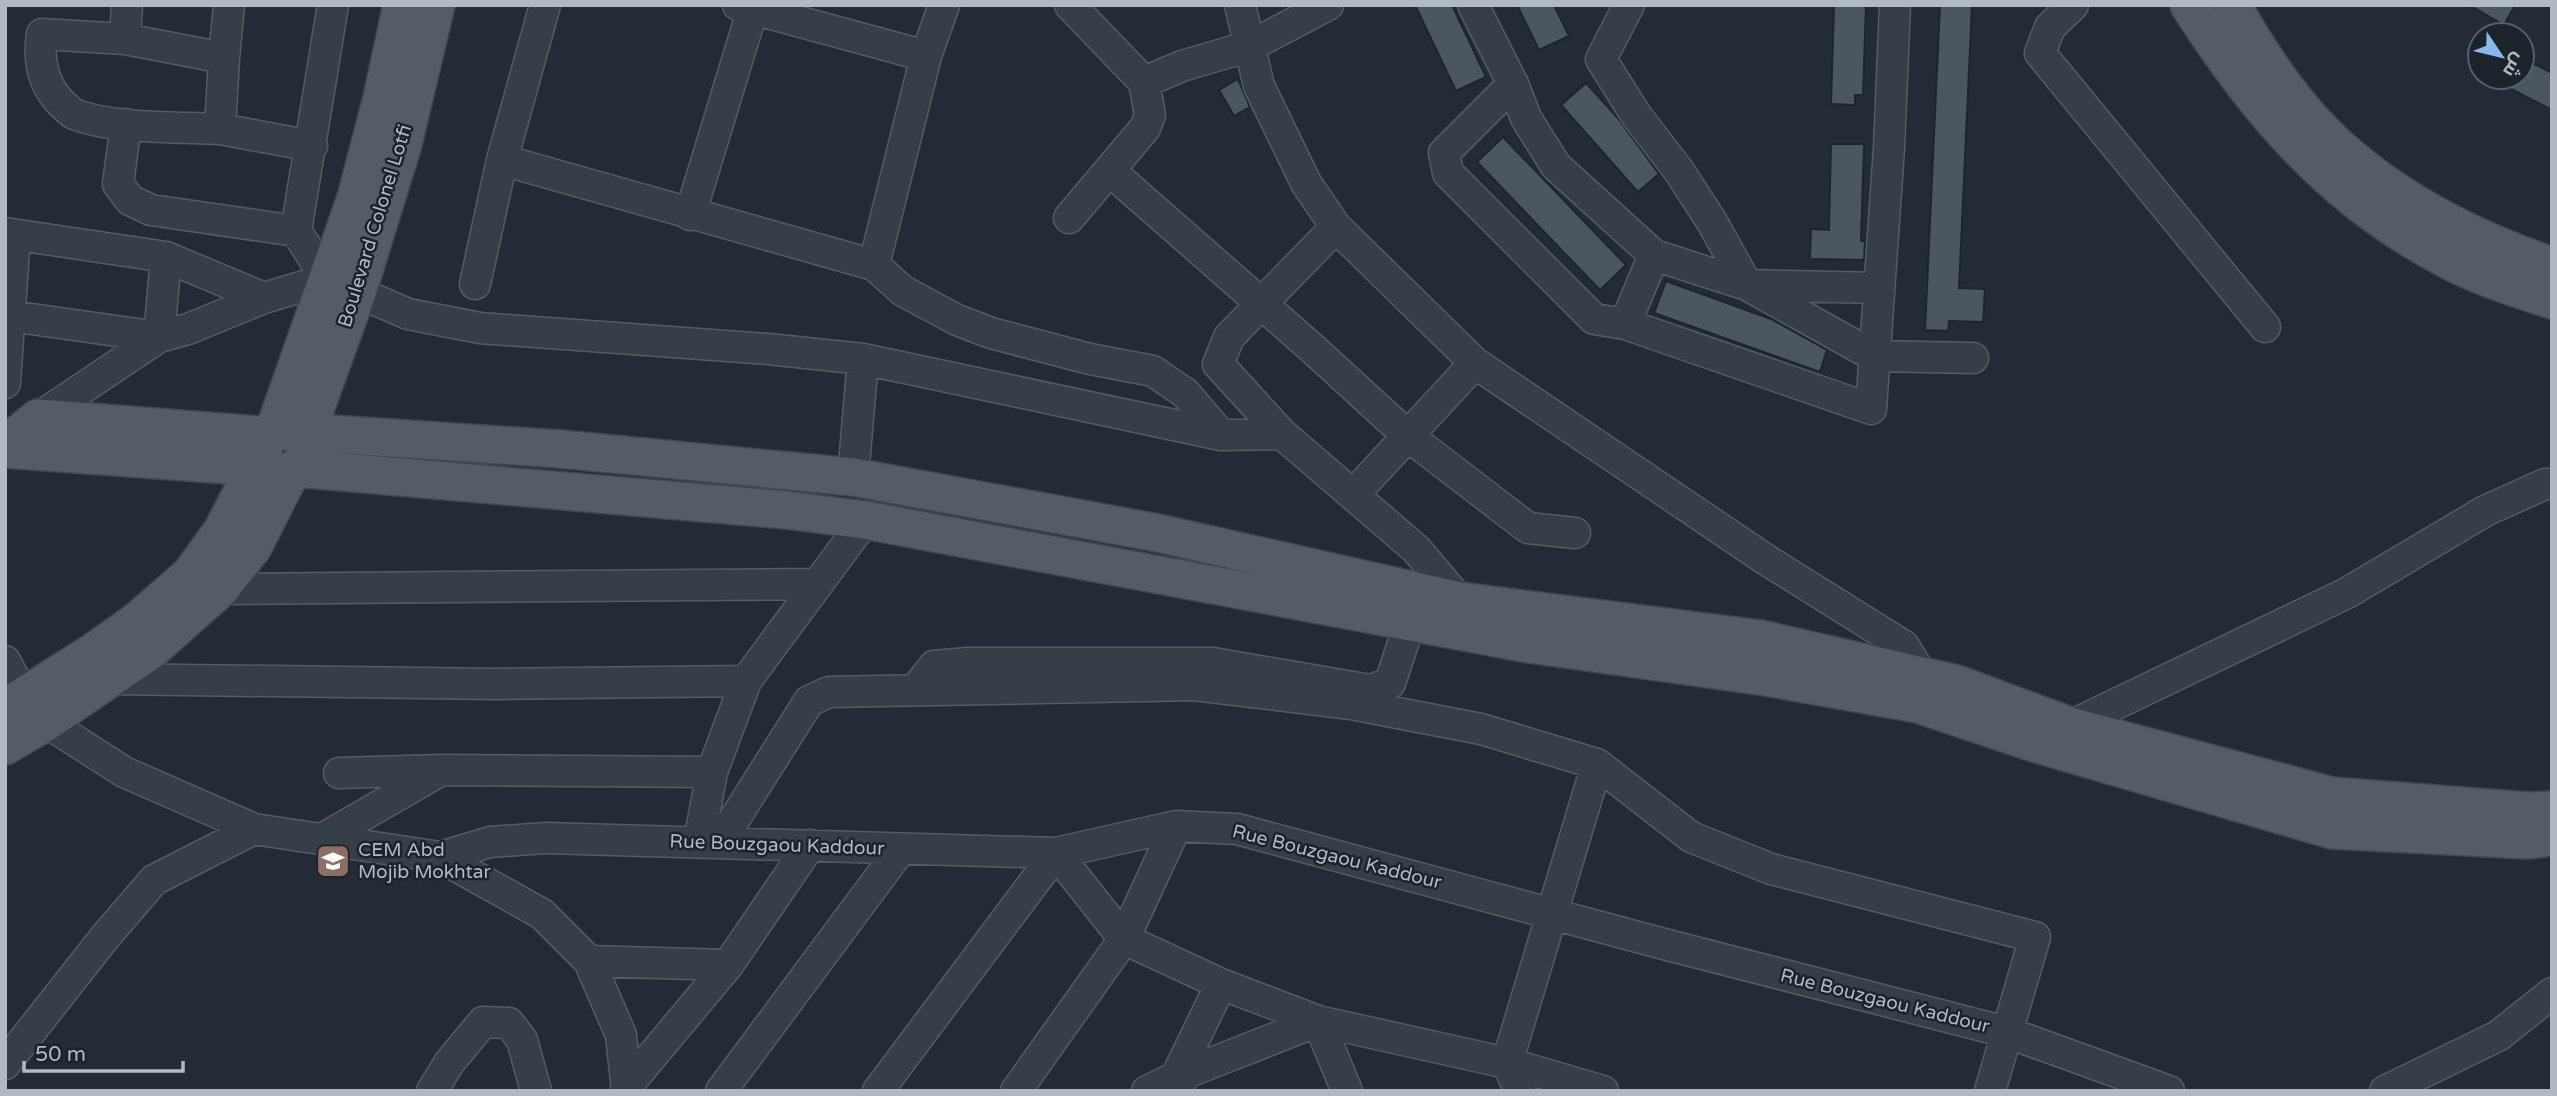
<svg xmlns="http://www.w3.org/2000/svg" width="2557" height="1096" viewBox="0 0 2557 1096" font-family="'Varela Round',Cairo,sans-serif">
	<rect width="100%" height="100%" fill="#232c36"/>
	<!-- building -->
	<path fill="#4b5661" stroke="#1d252d" stroke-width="2" d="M1415,5H1452L1486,77L1456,91Z
		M1517,5H1554L1569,36L1539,50Z
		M1834,5H1866L1863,95H1855V105L1831,104Z
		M1940,5H1972L1959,288L1985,289L1983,322L1949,321L1948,331L1925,330Z
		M2469,5H2515L2504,25Z
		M2522,58L2552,73V110L2488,77H2522Z
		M1238,79L1250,107L1234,116L1219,90Z
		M1586,83L1617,117L1659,174L1638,192L1561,105Z
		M1503,137L1626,265L1600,290L1477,162Z
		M1831,144H1864L1861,241H1865L1864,260L1810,259L1811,229L1829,230Z
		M1666,281L1771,319L1827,350L1820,372L1654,313Z"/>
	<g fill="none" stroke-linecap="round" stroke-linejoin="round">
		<!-- minor casing -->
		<g stroke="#545c64" stroke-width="33">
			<path id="minor" d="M333,5L296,231L327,279L408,314L480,328L768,349L863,359L1221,435L1282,434
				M738,5L926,56
				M1240,5L1259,86L1306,183L1336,227L1475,363L1765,559L1904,646L1922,676L1919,692
				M1473,5L1513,84L1526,118L1556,166L1654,255L1747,285L1874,356L1973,358
				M1629,5L1601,59L1636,115L1679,171L1712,222L1747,285L1878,288
				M2073,5L2050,27L2040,53L2265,327
				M125,39L127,5
				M224,58L220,129L312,146
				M1144,82L1182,66L1250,46L1328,5
				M1513,84L1444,153L1448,173L1594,319L1625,324L1871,409L1889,148L1895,5
				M126,124L118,184L130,200L151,210L296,231
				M220,129C180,127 111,129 74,114C70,112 66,107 62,104C43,85 38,60 42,34L125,39L224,58L229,5
				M502,160L874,265L903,291L957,320L991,333L1090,359L1153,371L1185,393L1221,435
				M1110,171L1313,349L1408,436L1528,528L1575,533
				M690,215L754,5
				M1069,218L1145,128L1150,115L1144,82L1070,5
				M1336,227L1229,337L1218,364L1282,434L1416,549L1460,601
				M5,233L166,257L264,298
				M874,265L926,56L944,5
				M475,284L502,160L545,5
				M10,316L159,337L166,257
				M1625,324L1654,255
				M5,383L15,235
				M38,418L159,337L188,329L264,298L327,279
				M853,477L863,359
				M1354,494L1475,363
				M206,581L220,589L816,584
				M5,661L24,697L46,722L124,772L254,829L440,857L542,914L589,961L621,1035L627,1091
				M109,679L496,684L746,681
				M915,690L934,666L968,663H1213L1370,690L1390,683L1410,622
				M2070,726L2347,593L2485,511L2545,484H2552
				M339,773L441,770L712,772
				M322,839L438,772
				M699,842L712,772L746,681L865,520
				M720,842L809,701L829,692L1194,685L1351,704L1481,729L1597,764L1691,837L1771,869L2035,937L1990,1091
				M440,857L490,842L546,838L1056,853L1176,826L1237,829L1660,943L2006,1032L2169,1091
				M589,961L728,965
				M5,1064L105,937L154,880L254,829
				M1180,1085L1176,1077L1221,984
				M626,1087L728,965L810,845
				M432,1091L449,1063L483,1022L509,1023L522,1040L536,1091
				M721,1091L900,850
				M878,1091L1056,853L1124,939L1221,984L1318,1021L1507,1063L1603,1091
				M1016,1091L1124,939L1176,826
				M1147,1091L1176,1077L1318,1021L1347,1091
				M1520,1091L1507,1063L1597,764
				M2385,1091L2498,1036L2552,993"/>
		</g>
		<!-- major casing -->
		<g stroke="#3f4750" stroke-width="40">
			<path id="major" d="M2189,5C2256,110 2331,198 2443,257C2477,276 2515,288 2552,300
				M2232,5C2258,51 2288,98 2326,135C2388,196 2470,238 2552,266
				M286,431L560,449L853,477L1158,533L1460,601L1761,639L1957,684L2070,726L2332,796L2528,811L2552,810
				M273,434L356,198L382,98L402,5
				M303,443L357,293L403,144L436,5
				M5,445L38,418L270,436
				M5,449L256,467L277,471
				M295,468L786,510L865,520L1529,644L1766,677L1918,704L2037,744L2332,830L2528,840L2552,837
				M5,708L92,653L137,621L191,574L222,531L263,452
				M5,746L46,722L150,651L220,589L253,547L292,470"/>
		</g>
		<!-- minor -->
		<use href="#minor" stroke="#363e47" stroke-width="30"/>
		<!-- major -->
		<use href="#major" stroke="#545d67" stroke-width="37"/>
	</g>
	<!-- icons -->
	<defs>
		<g id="school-square" transform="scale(1.75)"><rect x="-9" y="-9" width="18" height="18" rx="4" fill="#8d6e63" stroke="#1b232b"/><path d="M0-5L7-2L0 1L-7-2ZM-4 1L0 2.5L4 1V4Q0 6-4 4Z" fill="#fff"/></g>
	</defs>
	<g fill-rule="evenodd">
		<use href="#school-square" x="333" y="861"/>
	</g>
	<g text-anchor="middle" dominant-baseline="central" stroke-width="5" stroke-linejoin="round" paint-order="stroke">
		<!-- street labels -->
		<g font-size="19" fill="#b1b9c3" stroke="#1b232b">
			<text transform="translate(375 226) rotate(-73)">Boulevard Colonel Lotfi</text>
			<text transform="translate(777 845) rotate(2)">Rue Bouzgaou Kaddour</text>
			<text transform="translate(1337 857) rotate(14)">Rue Bouzgaou Kaddour</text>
			<text transform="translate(1885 1001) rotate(14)">Rue Bouzgaou Kaddour</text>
		</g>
		<!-- poi labels -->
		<g font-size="19" fill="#b1b9c3" stroke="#1b232b" text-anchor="start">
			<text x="358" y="850">CEM Abd<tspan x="358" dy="22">Mojib Mokhtar</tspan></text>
		</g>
	</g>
	<!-- border -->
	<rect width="2557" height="1096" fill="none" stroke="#b1b9c3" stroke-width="14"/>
	<!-- north arrow -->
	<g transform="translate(2501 56) rotate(125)"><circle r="33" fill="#1b232b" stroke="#575f68" stroke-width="2"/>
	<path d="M0-5L12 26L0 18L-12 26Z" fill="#8cb7ed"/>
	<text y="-10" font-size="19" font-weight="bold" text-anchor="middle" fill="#b1b9c3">ش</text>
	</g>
	<!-- scale -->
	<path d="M24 1061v10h159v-10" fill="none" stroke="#b1b9c3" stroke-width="3.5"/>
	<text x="35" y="1061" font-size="21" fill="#b1b9c3" stroke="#1b232b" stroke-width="5" paint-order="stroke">50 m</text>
</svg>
